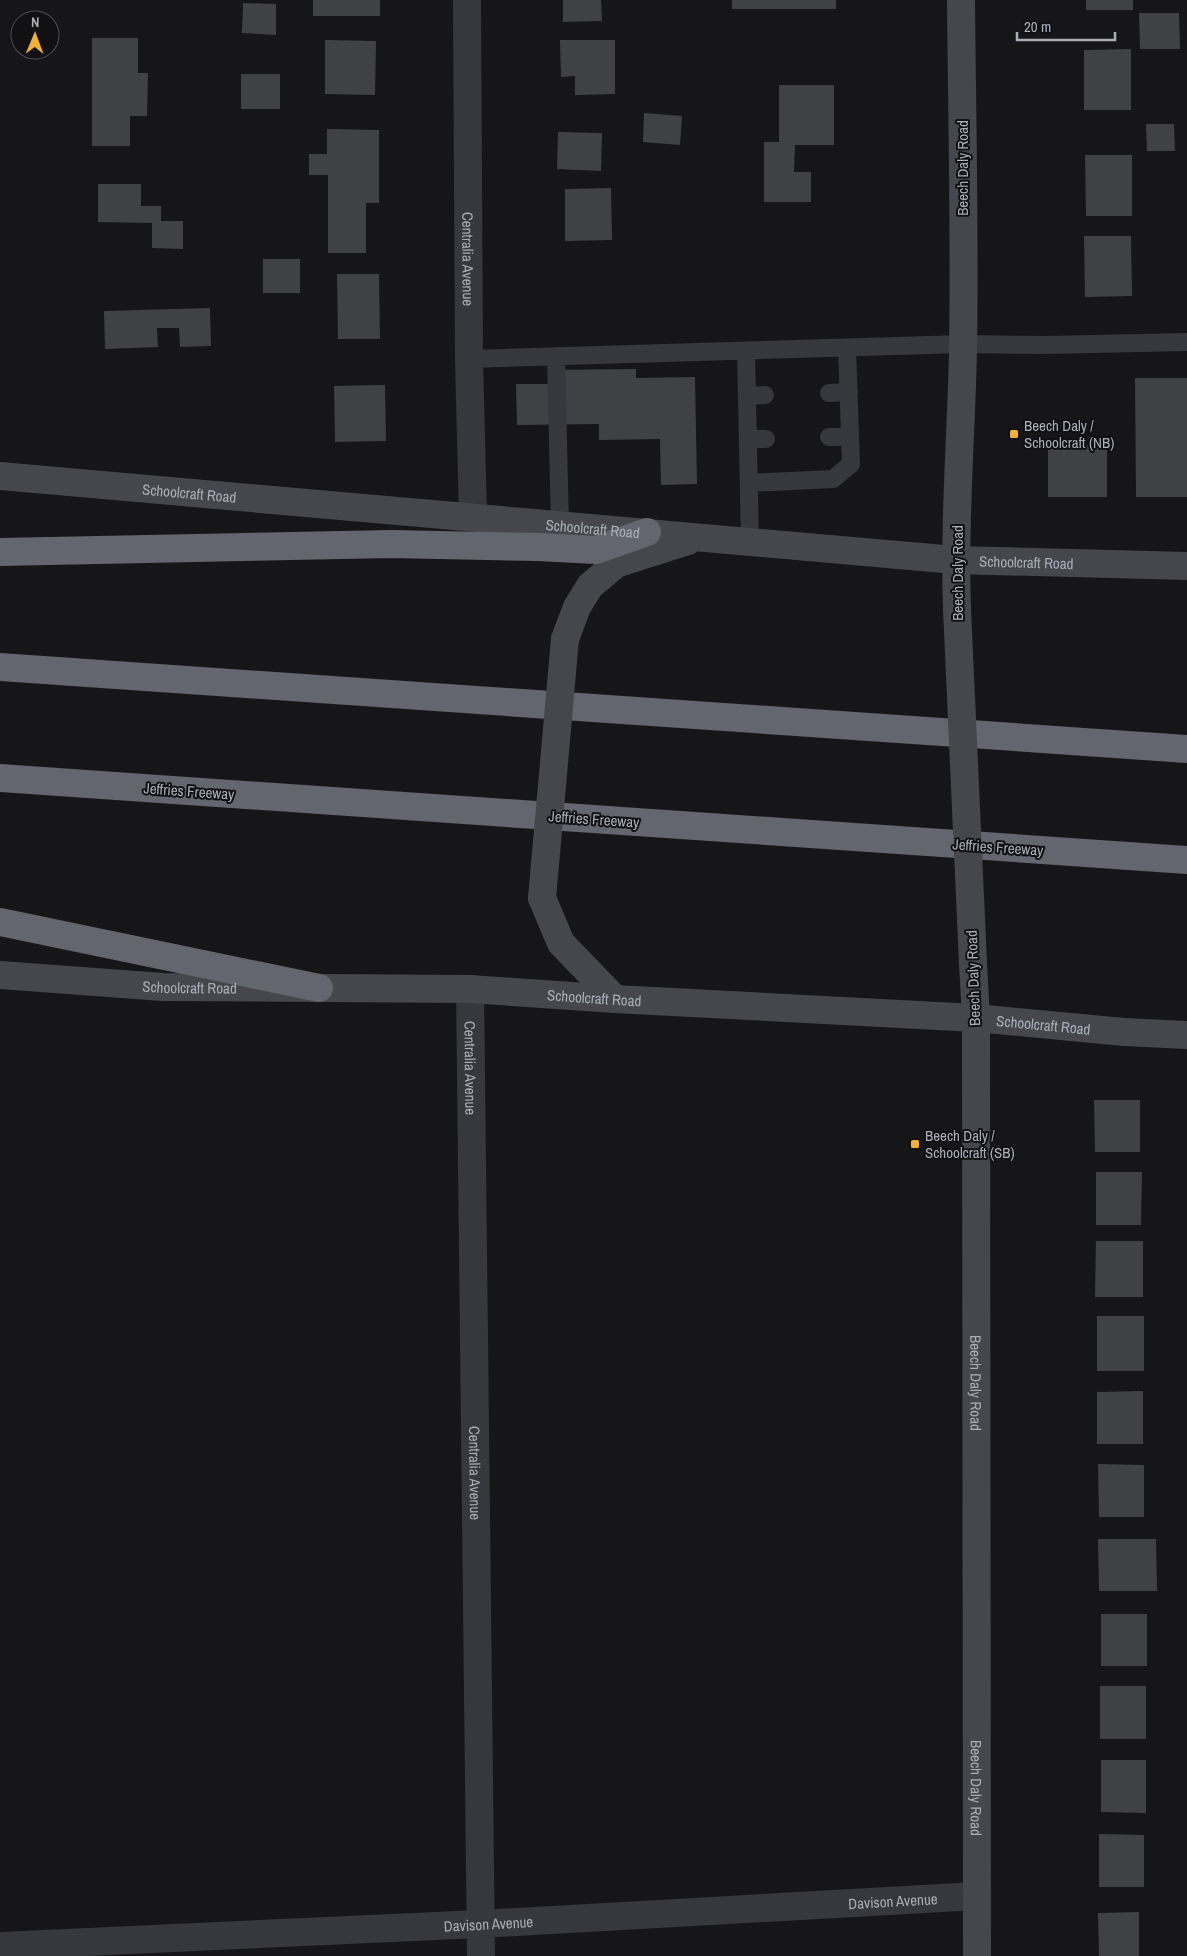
<svg xmlns="http://www.w3.org/2000/svg" width="1187" height="1956" viewBox="0 0 1187 1956" font-family="'Archivo Narrow',sans-serif">
	<rect width="100%" height="100%" fill="#161618"/>
	<!-- building -->
	<path fill="#404145" d="M313,0H380V16H313Z
		M563,0H601L602,21L563,22Z
		M732,0H836V9H732Z
		M1086,0H1133V10H1086Z
		M243,3L276,4V35L242,33Z
		M1139,13H1179L1180,49H1140Z
		M92,38H138V73H148L147,116H130V146H92Z
		M325,40L376,41L375,95L325,94Z
		M560,40H615V94L575,95V76L561,77Z
		M1131,49V110H1084V50Z
		M241,74H280V109H241Z
		M779,85H834V145H795L794,172H811V202H764V142H779Z
		M644,113L682,116L680,145L643,142Z
		M1146,124H1174L1175,151H1147Z
		M327,129L379,130V203H366V253H328V175H309V154H327Z
		M558,132L602,133L601,171L557,169Z
		M1085,155H1132V216H1086Z
		M98,184H141V206H161V221H183V249L152,248V223L98,222Z
		M611,188L612,240L565,241V189Z
		M1084,236H1131L1132,296L1085,297Z
		M263,259H300V293H263Z
		M337,274H379L380,339H338Z
		M210,308L211,346L180,347L179,328H157L158,347L105,349L104,311Z
		M636,369V378L695,377L697,484L661,485L660,439L599,440V424L517,425L516,384H548V370Z
		M1135,378H1187V497H1136Z
		M385,385L386,441L335,442L334,386Z
		M1048,445H1107V497H1048Z
		M1094,1100H1140V1152H1095Z
		M1096,1172H1142L1141,1225H1096Z
		M1096,1241H1143V1297H1095Z
		M1097,1316H1144V1371H1097Z
		M1143,1391V1444H1097V1392Z
		M1098,1464L1144,1465V1517H1099Z
		M1098,1539H1156L1157,1591H1099Z
		M1101,1614H1147V1666H1101Z
		M1100,1686H1146V1739H1100Z
		M1101,1760H1146V1813L1101,1812Z
		M1099,1834L1144,1835V1887H1099Z
		M1139,1912V1956H1099L1098,1913Z"/>
	<g fill="none" stroke-linecap="round" stroke-linejoin="round">
		<!-- lane -->
		<path stroke="#37383d" stroke-width="18" d="M746,351L750,542
			M556,357L560,525
			M469,359L963,344L1046,345L1187,342
			M829,393L849,392
			M747,396L765,395
			M829,437H850
			M748,439H766
			M749,483L833,479L851,464L847,348"/>
		<!-- street -->
		<g stroke="#37383d" stroke-width="28">
			<path id="s1" d="M467,0L469,359L473,517"/>
			<path id="s2" d="M470,989L481,1956"/>
			<path id="s3" d="M0,1946L480,1924L977,1896"/>
		</g>
		<!-- secondary -->
		<g stroke="#45474d" stroke-width="28">
			<path id="s4" d="M0,476L955,560L1187,566"/>
			<path d="M957,609C954,523 961,437 963,352C965,235 962,117 961,0"/>
			<path d="M565,639L577,607L590,586L616,564L688,541"/>
			<path d="M542,898L561,943L615,999"/>
			<path id="s5" d="M973,963L976,1018L977,1956"/>
			<path id="s6" d="M0,975L163,987L470,989L615,999L976,1018L1124,1032L1187,1035"/>
		</g>
		<!-- highway -->
		<path stroke="#63666e" stroke-width="28" d="M0,552L392,544L538,547L596,550L647,532
			M0,667L1187,749
			M0,778L1187,860
			M0,922L319,988"/>
		<!-- secondary-bridge -->
		<path stroke="#45474d" stroke-width="28" d="M957,609L973,963
			M542,898L565,639"/>
	</g>
	<!-- markers -->
	<g fill="#f2b134" stroke="#111113" stroke-width="2">
		<rect x="1009" y="429" width="10" height="10" rx="2.5"/>
		<rect x="910" y="1139" width="10" height="10" rx="2.5"/>
	</g>
	<g text-anchor="middle" dominant-baseline="central" stroke-width="4" stroke-linejoin="round" paint-order="stroke">
		<!-- street labels -->
		<g font-size="15" fill="#a8adb8" stroke="#111113">
			<text transform="translate(962 168) rotate(-90)">Beech Daly Road</text>
			<text stroke="none"><textPath href="#s1" startOffset="259">Centralia Avenue</textPath></text>
			<text stroke="none"><textPath href="#s4" startOffset="190">Schoolcraft Road</textPath></text>
			<text stroke="none"><textPath href="#s4" startOffset="595">Schoolcraft Road</textPath></text>
			<text stroke="none"><textPath href="#s4" startOffset="1030">Schoolcraft Road</textPath></text>
			<text transform="translate(957 573) rotate(-90)">Beech Daly Road</text>
			<text transform="translate(189 791) rotate(4)">Jeffries Freeway</text>
			<text transform="translate(594 819) rotate(4)">Jeffries Freeway</text>
			<text transform="translate(998 847) rotate(4)">Jeffries Freeway</text>
			<text transform="translate(973 978) rotate(-92)">Beech Daly Road</text>
			<text stroke="none"><textPath href="#s6" startOffset="190">Schoolcraft Road</textPath></text>
			<text stroke="none"><textPath href="#s6" startOffset="595">Schoolcraft Road</textPath></text>
			<text stroke="none"><textPath href="#s6" startOffset="1045">Schoolcraft Road</textPath></text>
			<text stroke="none"><textPath href="#s2" startOffset="79">Centralia Avenue</textPath></text>
			<text stroke="none"><textPath href="#s5" startOffset="420">Beech Daly Road</textPath></text>
			<text stroke="none"><textPath href="#s2" startOffset="484">Centralia Avenue</textPath></text>
			<text stroke="none"><textPath href="#s5" startOffset="825">Beech Daly Road</textPath></text>
			<text stroke="none"><textPath href="#s3" startOffset="894">Davison Avenue</textPath></text>
			<text stroke="none"><textPath href="#s3" startOffset="489">Davison Avenue</textPath></text>
		</g>
		<!-- poi labels -->
		<g font-size="15" fill="#a8adb8" stroke="#111113" text-anchor="start">
			<text x="1024" y="425">Beech Daly /<tspan x="1024" dy="17">Schoolcraft (NB)</tspan></text>
			<text x="925" y="1135">Beech Daly /<tspan x="925" dy="17">Schoolcraft (SB)</tspan></text>
		</g>
	</g>
	<!-- north arrow -->
	<g transform="translate(35 35) rotate(1)"><circle r="24" fill="#111113" stroke="#4d4f55"/>
	<path d="M0-4L9 19L0 12L-9 19Z" fill="#f2b134"/>
	<text y="-8" font-size="14" font-weight="bold" text-anchor="middle" fill="#a8adb8">N</text>
	</g>
	<!-- scale -->
	<path d="M1017 32v8h98v-8" fill="none" stroke="#a8adb8" stroke-width="2.5"/>
	<text x="1024" y="32" font-size="15" fill="#a8adb8" stroke="#111113" stroke-width="4" paint-order="stroke">20 m</text>
</svg>
